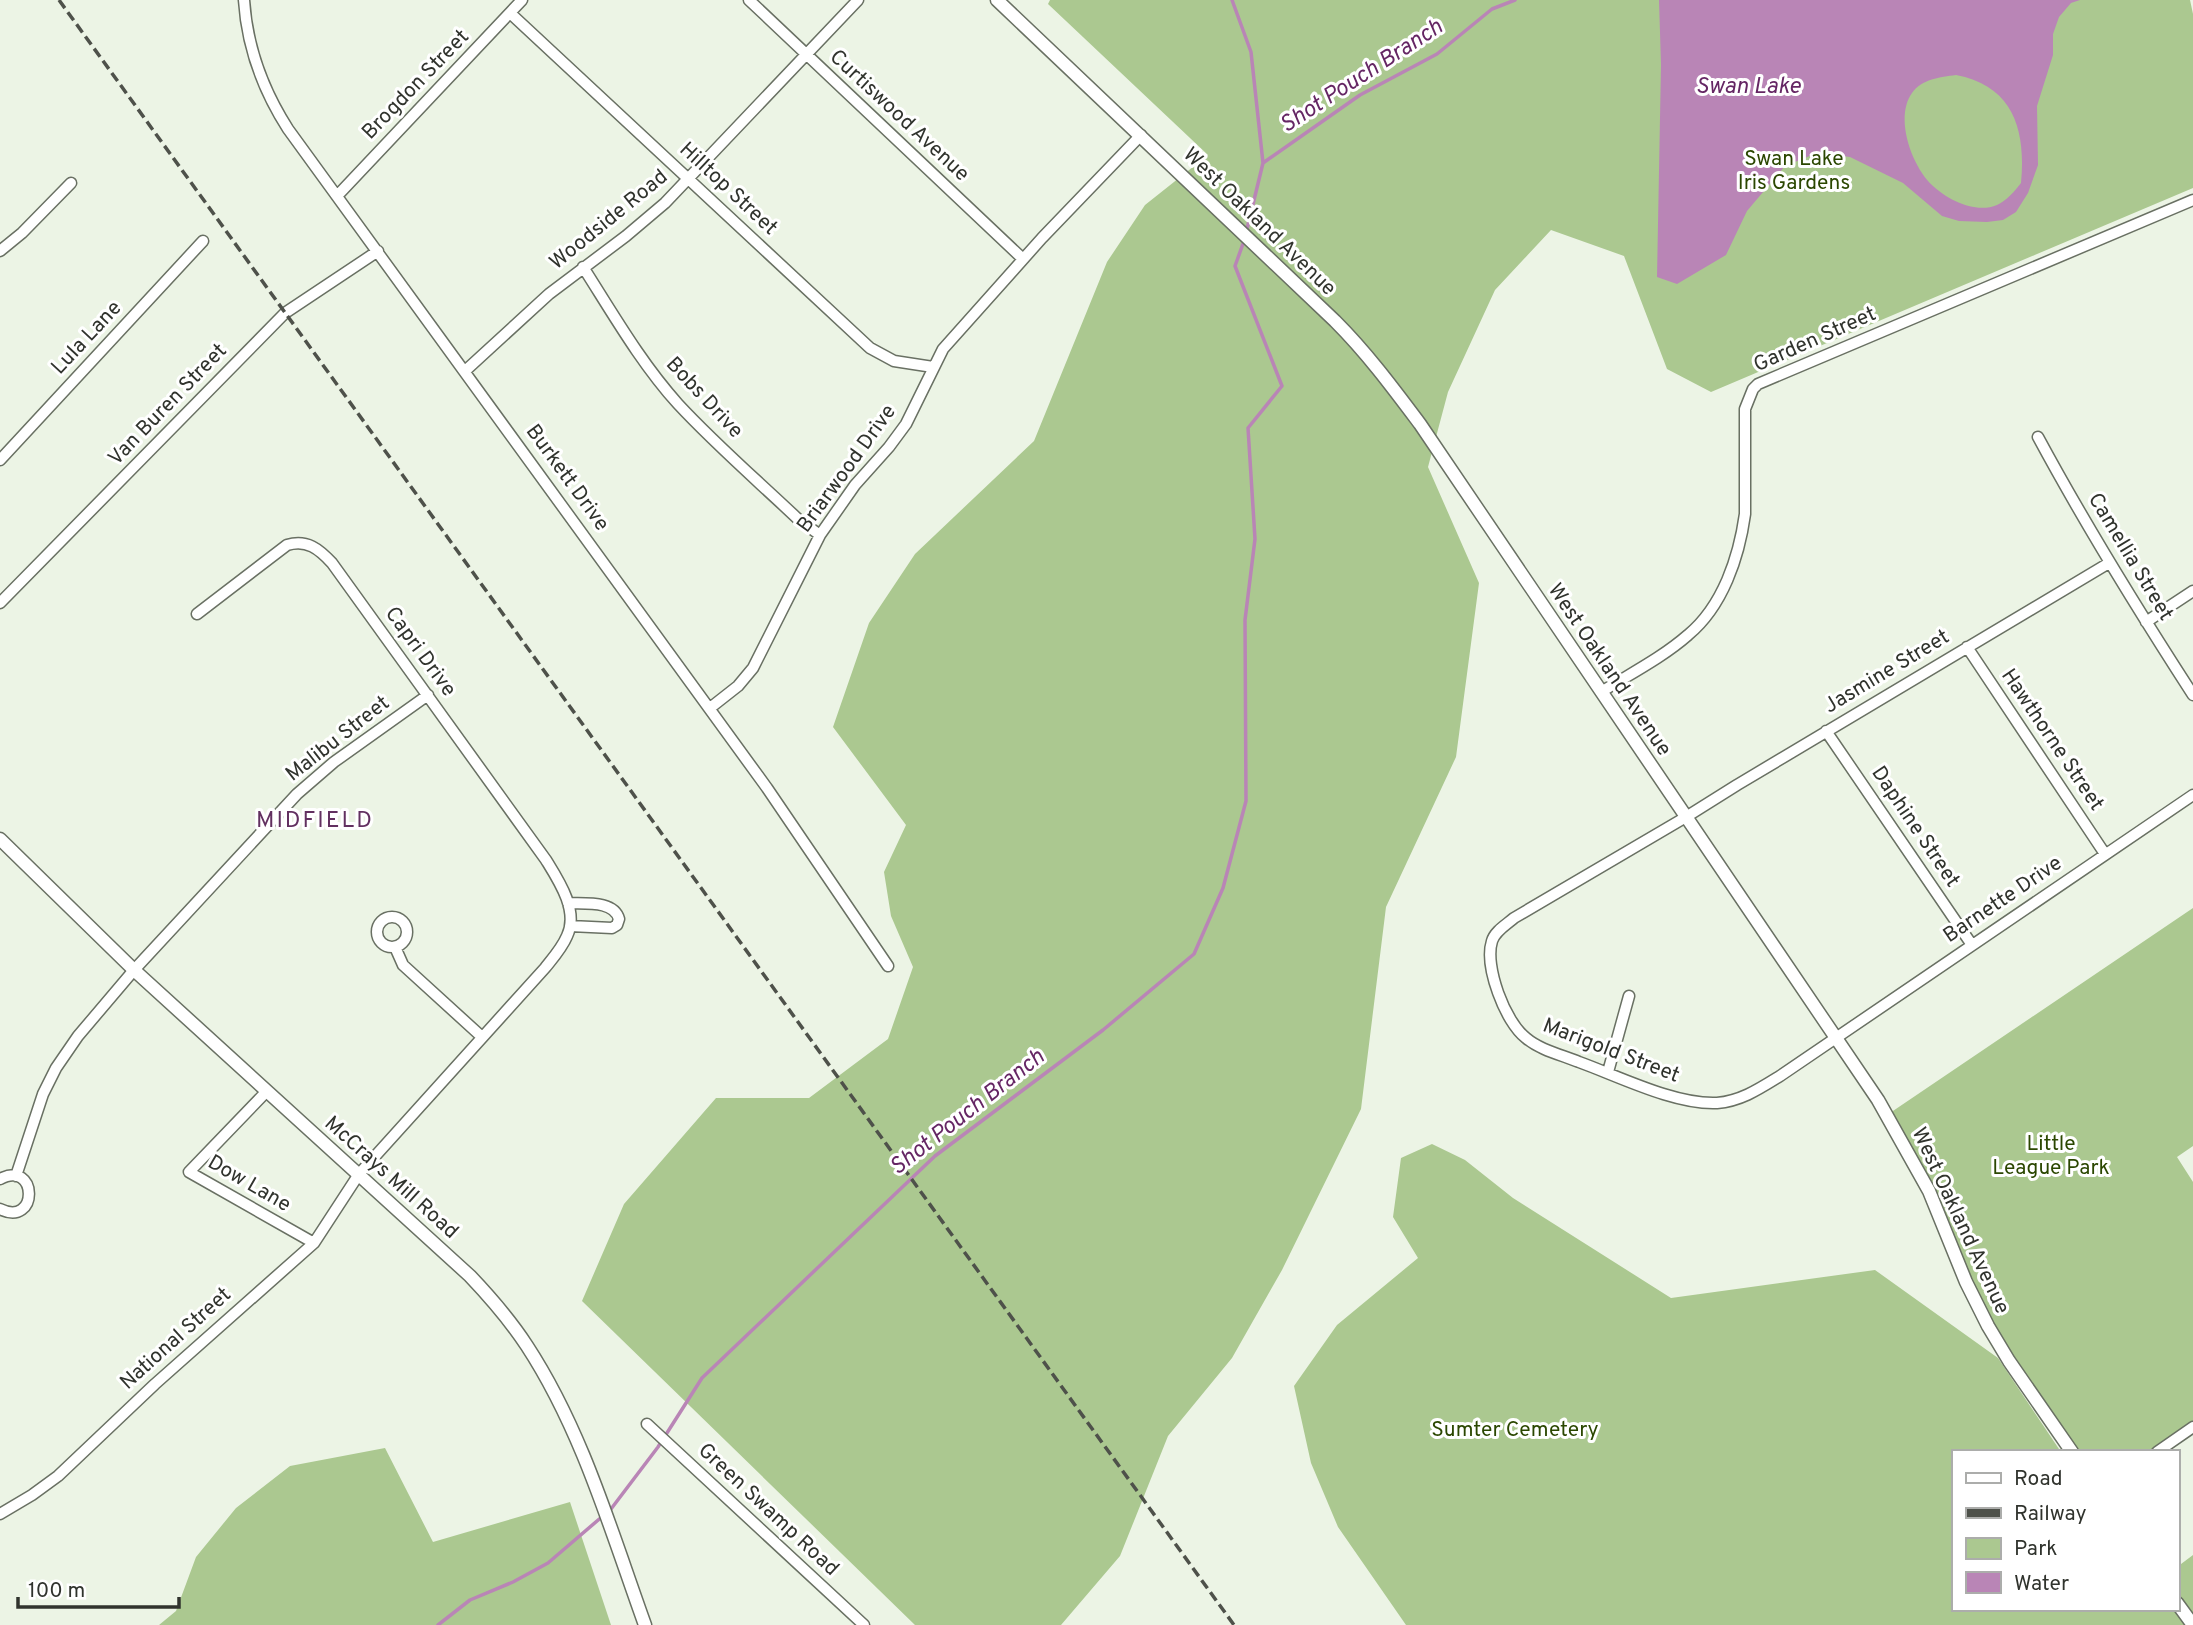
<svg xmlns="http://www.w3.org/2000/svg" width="2193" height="1625" viewBox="0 0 2193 1625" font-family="Overpass,sans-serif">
	<rect width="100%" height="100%" fill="#ecf4e5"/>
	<!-- green -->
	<path fill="#abc890" d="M1050,0H2190L2193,14V188L1711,392L1667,369L1624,256L1551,230L1495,290L1448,392L1428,467L1479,583L1456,757L1386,907L1361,1109L1282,1270L1232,1358L1168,1436L1120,1556L1061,1625H915L582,1301L624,1204L716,1098H809L888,1039L913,967L891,916L884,872L906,825L833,727L869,623L915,554L1034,441L1107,262L1145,205L1208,155L1048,4Z
		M2193,908V1146L2177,1157L2193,1182V1427L2157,1452H2072L2009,1361L1887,1115Z
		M1432,1144L1465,1160L1513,1198L1671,1298L1875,1270L1998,1358L2061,1452H1953V1609H2177V1567L2193,1555V1625H1406L1338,1527L1311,1463L1294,1386L1337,1325L1418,1258L1393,1217L1401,1158Z
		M385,1448L433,1542L570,1502L611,1625H159L176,1611L196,1557L236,1508L290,1466Z"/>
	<!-- water -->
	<path fill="#b985b6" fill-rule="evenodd" d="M1659,0H2080L2071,3L2059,17L2053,34V55L2037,106L2038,165L2028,193L2016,212L2003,220L1987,222L1959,221L1942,216L1903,183L1850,157L1817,153L1785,166L1747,211L1726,255L1677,284L1657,277L1661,65ZM1956,75C2014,86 2026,131 2021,183C2015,191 2006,201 1997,205C1976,214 1948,200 1933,186C1912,167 1894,118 1912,93C1922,79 1940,77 1956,75Z"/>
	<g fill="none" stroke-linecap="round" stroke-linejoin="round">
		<!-- stream -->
		<path stroke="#b985b6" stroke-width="3.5" d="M1232,0L1251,52L1263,163L1246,233
			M1263,163L1360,95L1437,54L1492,9L1515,0
			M438,1625L470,1600L513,1582L548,1563L611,1509L658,1447L702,1378L935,1156L1103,1030L1194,954L1223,888L1246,801L1245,620L1255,539L1248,428L1282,386L1235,266L1244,241"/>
		<!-- minor casing -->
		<g stroke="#697063" stroke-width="13">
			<path id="minor" d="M244,0C247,47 263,90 288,129L767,788L888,966
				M749,0L1023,259
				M510,13L870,348L894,361L933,367
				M337,196L522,0
				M0,251L22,233L71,183
				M583,267C613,314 641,363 678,404C716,445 759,482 799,520L820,535
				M465,371L549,294L626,236L665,203L858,0
				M2038,437C2086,526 2138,610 2193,695
				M0,460L203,241
				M2109,563L1737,785L1686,817L1514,918C1506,925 1495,931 1492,941C1484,966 1505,1022 1526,1038C1540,1050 1562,1055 1579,1062C1618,1076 1675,1105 1717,1103C1741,1101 1759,1089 1780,1076L2193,795
				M0,603L285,313L378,251
				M2146,622L2193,591
				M1967,647L2105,854
				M1601,692C1630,674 1663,657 1688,635C1723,606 1739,557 1745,514V409L1753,389L1758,384L2193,200
				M710,708L738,686L753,668L820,535L855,485L889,447L906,424L943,349L1042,238L1141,135
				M1826,731L1972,945
				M568,903C584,904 614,900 619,919L617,925L612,928L570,926
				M377 932a15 15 0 1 1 30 0a15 15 0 1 1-30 0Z
				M395,947L403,965L482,1037
				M1608,1072L1629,996
				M267,1091L189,1172L314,1243
				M16,1176L43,1094L56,1068L78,1036L134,970L297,794L334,762L428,695
				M0,1179C38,1159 39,1228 0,1209
				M647,1424L864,1625
				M2157,1452L2193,1427
				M0,1514L32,1495L58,1476L155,1384L314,1243L359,1174L545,968C553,958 562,948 567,936C579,911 559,881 546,860L332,563C319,549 307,539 287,545L197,614"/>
		</g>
		<!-- tertiary casing -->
		<g stroke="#697063" stroke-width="15">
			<path id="tertiary" d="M997,0L1335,321C1367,353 1393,388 1420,424L1878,1100L1929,1191L1966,1282L1988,1326L2009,1361L2072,1452
				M0,839L134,970L470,1276C490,1297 510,1320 527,1346C582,1430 611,1531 645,1625
				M2177,1603L2193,1625"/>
		</g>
		<!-- minor -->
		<use href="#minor" stroke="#fff" stroke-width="10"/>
		<!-- tertiary -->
		<use href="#tertiary" stroke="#fff" stroke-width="12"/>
		<!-- rail -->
		<path stroke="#4e514a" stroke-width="3.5" stroke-dasharray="10 5" stroke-linecap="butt" d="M59,0L1234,1625"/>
	</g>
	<g text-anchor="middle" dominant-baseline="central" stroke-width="6" stroke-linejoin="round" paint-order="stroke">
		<!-- street labels -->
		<g font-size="21" fill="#30332d" stroke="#fff">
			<text transform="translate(416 85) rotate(-46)">Brogdon Street</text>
			<text transform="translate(899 116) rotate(43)">Curtiswood Avenue</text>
			<text transform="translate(728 189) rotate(43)">Hilltop Street</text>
			<text transform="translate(609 220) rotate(-39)">Woodside Road</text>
			<text transform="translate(1259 222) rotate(44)">West Oakland Avenue</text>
			<text transform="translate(87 338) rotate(-47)">Lula Lane</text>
			<text transform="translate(1815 340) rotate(-24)">Garden Street</text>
			<text transform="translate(704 398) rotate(47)">Bobs Drive</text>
			<text transform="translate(168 405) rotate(-46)">Van Buren Street</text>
			<text transform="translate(847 469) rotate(-54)">Briarwood Drive</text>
			<text transform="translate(567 478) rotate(54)">Burkett Drive</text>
			<text transform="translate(2130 557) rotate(59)">Camellia Street</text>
			<text transform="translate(420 652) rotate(54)">Capri Drive</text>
			<text transform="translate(1609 670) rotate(56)">West Oakland Avenue</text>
			<text transform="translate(1887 672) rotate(-31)">Jasmine Street</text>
			<text transform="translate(338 739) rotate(-38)">Malibu Street</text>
			<text transform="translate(2052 740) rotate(56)">Hawthorne Street</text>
			<text transform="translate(1915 827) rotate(56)">Daphine Street</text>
			<text transform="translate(2003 900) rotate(-34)">Barnette Drive</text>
			<text transform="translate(1611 1051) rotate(21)">Marigold Street</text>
			<text transform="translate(391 1178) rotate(42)">McCrays Mill Road</text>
			<text transform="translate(249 1184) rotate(30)">Dow Lane</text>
			<text transform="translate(1960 1221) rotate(65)">West Oakland Avenue</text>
			<text transform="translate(176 1339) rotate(-42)">National Street</text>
			<text transform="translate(768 1510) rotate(43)">Green Swamp Road</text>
		</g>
		<!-- park labels -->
		<g font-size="21" fill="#2b4701" stroke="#fff">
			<text x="1794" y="159">Swan Lake<tspan x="1794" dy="24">Iris Gardens</tspan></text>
			<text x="2051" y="1144">Little<tspan x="2051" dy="24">League Park</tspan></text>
			<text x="1515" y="1430">Sumter Cemetery</text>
		</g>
		<!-- water labels -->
		<g font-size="23" font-style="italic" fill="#652664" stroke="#fff">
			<text transform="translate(1362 77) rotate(-33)">Shot Pouch Branch</text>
			<text x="1748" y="87">Swan Lake</text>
			<text transform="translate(968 1113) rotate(-38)">Shot Pouch Branch</text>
		</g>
		<!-- neighbourhood labels -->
		<g font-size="23" letter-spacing="2" fill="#623060" stroke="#fff">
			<text x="315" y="821">MIDFIELD</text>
		</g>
	</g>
	<!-- legend -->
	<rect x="1952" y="1450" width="228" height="161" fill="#ffffff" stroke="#acadab" stroke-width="2"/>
	<rect x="1966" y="1473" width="35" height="10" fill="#ffffff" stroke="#acadab" stroke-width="2"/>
	<text x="2014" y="1485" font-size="21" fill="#30332d">Road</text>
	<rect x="1966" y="1508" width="35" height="10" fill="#4e514a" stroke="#acadab" stroke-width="2"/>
	<text x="2014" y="1520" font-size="21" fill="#30332d">Railway</text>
	<rect x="1966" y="1538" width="35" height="21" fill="#abc890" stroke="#acadab" stroke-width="2"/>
	<text x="2014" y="1555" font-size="21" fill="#30332d">Park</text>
	<rect x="1966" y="1572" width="35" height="21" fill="#b985b6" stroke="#acadab" stroke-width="2"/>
	<text x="2014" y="1590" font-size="21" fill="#30332d">Water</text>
	<!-- scale -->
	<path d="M18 1597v10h161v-10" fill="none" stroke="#30332d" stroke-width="3.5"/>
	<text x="28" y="1597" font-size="21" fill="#30332d" stroke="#ffffff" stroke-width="5" paint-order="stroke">100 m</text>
</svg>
